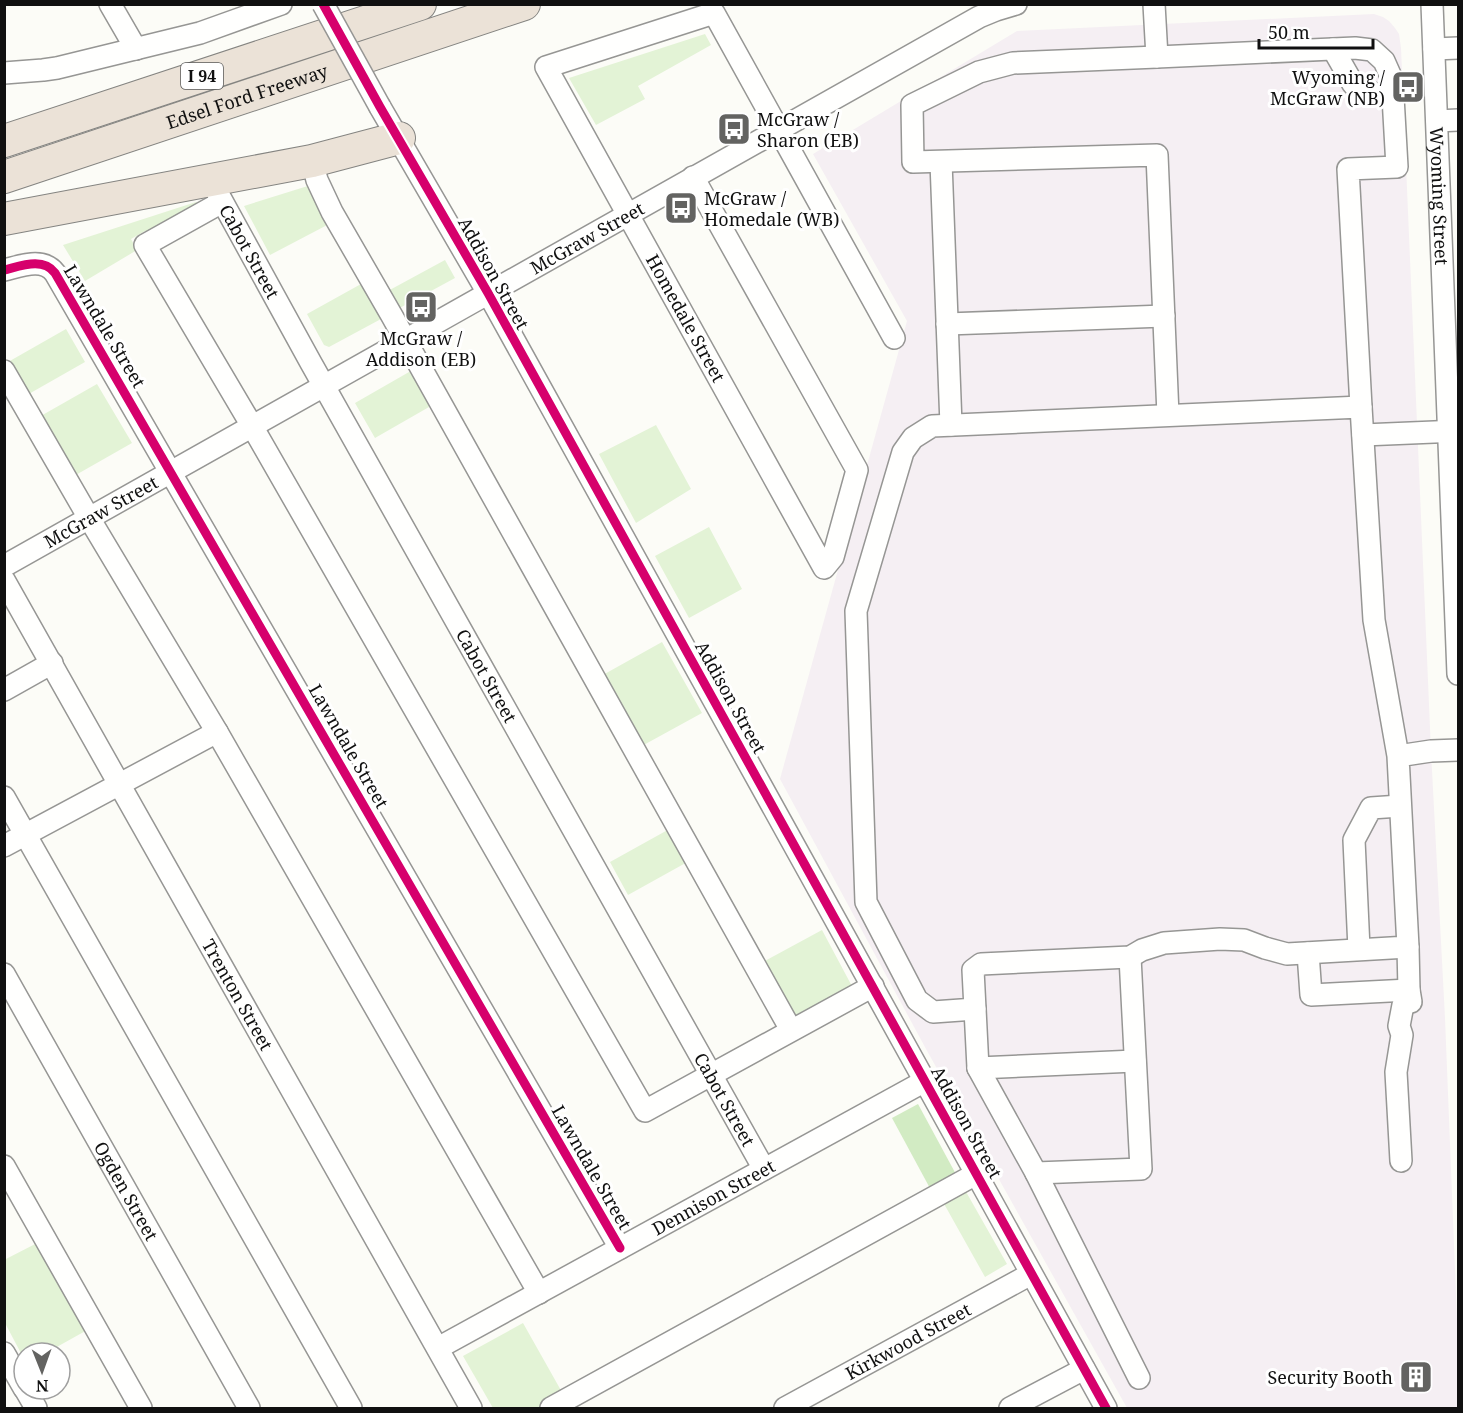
<svg xmlns="http://www.w3.org/2000/svg" width="1463" height="1413" viewBox="0 0 1463 1413" font-family="'Noto Serif',serif">
	<rect width="100%" height="100%" fill="#fcfcf7"/>
	<!-- industrial -->
	<path fill="#f5eff3" d="M1374,14L1383,17L1389,21L1395,28L1399,34L1401,48L1431,751L1445,1018L1458,1345V1408H1127L926,1049L780,779L907,321L813,154L1017,31Z"/>
	<!-- green -->
	<path fill="#e3f3d6" d="M705,34L711,45L638,86L645,99L596,125L569,78Z
		M311,185L331,223L270,255L244,206Z
		M196,202L199,205L148,235L145,231L131,239L137,250L85,281L63,245Z
		M445,260L455,278L396,310L386,292Z
		M361,284L381,319L329,347L324,345L307,314Z
		M66,329L85,362L27,395L8,362Z
		M416,368L436,403L375,438L355,403Z
		M97,384L132,443L74,476L39,417Z
		M656,425L691,489L636,523L599,454Z
		M709,527L742,589L689,618L655,556Z
		M662,642L702,713L640,747L601,676Z
		M673,827L691,860L628,895L610,862Z
		M822,930L854,990L794,1023L761,963Z
		M965,1190L1007,1264L985,1277L943,1202Z
		M41,1241L89,1329L46,1353H24V1359L5,1323L4,1260Z
		M523,1323L563,1394L537,1408H493L463,1356Z"/>
	<!-- forest -->
	<path fill="#d2ebc3" d="M918,1104L958,1178L932,1192L892,1118Z"/>
	<g fill="none" stroke-linecap="round" stroke-linejoin="round">
		<!-- minor casing -->
		<g stroke="#969694" stroke-width="24">
			<g id="minor">
				<path d="M110,4L136,49"/>
				<path d="M1154,4L1157,57L1355,48L1372,50L1384,61L1392,79L1397,167L1348,169L1361,407"/>
				<path id="s1" d="M1432,4L1458,674"/>
				<path d="M1333,49L1353,84L1375,94H1393"/>
				<path d="M1434,49L1458,48"/>
				<path d="M1157,57L1013,63L979,72L912,105L913,162L1157,155L1168,415"/>
				<path d="M4,73L43,70L57,68L200,33L281,4"/>
				<path d="M380,107L488,293L1106,1408"/>
				<path d="M1437,121L1458,120"/>
				<path d="M312,161L317,180L332,212L392,316L791,1030"/>
				<path d="M941,162L951,425"/>
				<path d="M693,177L857,470L833,557L824,568L546,67L714,13L894,338"/>
				<path id="s2" d="M216,190L311,363L764,1169"/>
				<path d="M222,202L145,245L252,426L645,1111L873,986"/>
				<path d="M4,270C21,266 43,257 55,273L620,1248"/>
				<path d="M947,324L1164,316"/>
				<path d="M4,371L89,518L217,732L539,1293"/>
				<path d="M1363,435L1458,431"/>
				<path id="s3" d="M4,566L979,17L996,10L1016,4"/>
				<path id="s4" d="M4,580L471,1408"/>
				<path d="M4,690L52,663"/>
				<path d="M1398,756L1408,947L1287,954L1265,948L1244,940L1220,939L1164,943L1142,950L1130,957L981,964L973,970L975,1009L933,1012L917,1000L866,902L856,611L903,452L913,438L932,426L1361,407L1374,620L1398,756L1431,751L1458,750"/>
				<path d="M4,797L351,1408"/>
				<path d="M4,846L217,732"/>
				<path d="M1408,947L1409,990L1411,1002"/>
				<path d="M1359,949L1354,840L1371,808L1400,806"/>
				<path d="M1308,953L1311,995L1409,990"/>
				<path id="s5" d="M4,974L249,1408"/>
				<path d="M975,1009L978,1068L1036,1173L1139,1378"/>
				<path d="M978,1068L1135,1061"/>
				<path d="M1401,1161L1396,1072L1402,1035L1399,1026L1403,1005L1409,1000"/>
				<path d="M4,1166L141,1408"/>
				<path d="M1036,1173L1141,1169L1130,957"/>
				<path id="s6" d="M438,1348L925,1081"/>
				<path d="M4,1353L24,1388"/>
				<path d="M25,1389L36,1408"/>
				<path d="M551,1408L976,1174"/>
				<path id="s7" d="M785,1408L1031,1274"/>
				<path d="M1010,1408L1084,1369"/>
			</g>
		</g>
		<!-- highway casing -->
		<g stroke="#848481" stroke-width="34">
			<g id="highway">
				<path d="M4,141L420,4"/>
				<path id="s8" d="M4,177L524,4"/>
				<path d="M4,219L312,161L399,138"/>
			</g>
		</g>
		<!-- minor -->
		<use href="#minor" stroke="#fffffe" stroke-width="21"/>
		<!-- highway -->
		<use href="#highway" stroke="#ebe2d7" stroke-width="32"/>
		<!-- minor-bridge casing -->
		<g stroke="#969694" stroke-width="24" stroke-linecap="butt">
			<path id="minor-bridge" d="M323,4L380,107"/>
		</g>
		<!-- minor-bridge -->
		<use href="#minor-bridge" stroke="#fffffe" stroke-width="21"/>
		<!-- cycleway casing -->
		<g stroke="#fff" stroke-width="13">
			<path id="cycleway" d="M323,4L380,107L488,293L1106,1408
				M4,270C21,266 43,257 55,273L620,1248"/>
		</g>
		<!-- cycleway -->
		<use href="#cycleway" stroke="#d6006c" stroke-width="9"/>
	</g>
	<!-- icons -->
	<defs>
		<g id="bus-square" transform="scale(1.725)"><rect x="-9" y="-9" width="18" height="18" rx="4" fill="#636361" stroke="#fff"/><path d="M-5-6H5V4H4V6H2V4H-2V6H-4V4H-5ZM-3.5-4V0h7V-4ZM-3.5 1.2v1.5H-2V1.2ZM2 1.2v1.5H3.5V1.2Z" fill="#fff"/></g>
		<g id="building-square" transform="scale(1.725)"><rect x="-9" y="-9" width="18" height="18" rx="4" fill="#636361" stroke="#fff"/><path d="M-4-6H4V6H1V3H-1V6H-4ZM-2.5-4.3h1.7v1.8h-1.7ZM.8-4.3h1.7v1.8H.8ZM-2.5-1h1.7V.8h-1.7ZM.8-1h1.7V.8H.8Z" fill="#fff"/></g>
	</defs>
	<g fill-rule="evenodd">
		<use href="#bus-square" x="1408" y="87"/>
		<use href="#bus-square" x="734" y="129"/>
		<use href="#bus-square" x="681" y="208"/>
		<use href="#bus-square" x="421" y="307"/>
		<use href="#building-square" x="1416" y="1377"/>
	</g>
	<g text-anchor="middle" dominant-baseline="central" stroke-width="6" stroke-linejoin="round" paint-order="stroke">
		<!-- shield labels -->
		<rect fill="#fff" stroke="#585858" stroke-width="1.5" x="181" y="63" width="42" height="26" rx="4.5"/>
		<g font-size="16" font-weight="bold" fill="#101010">
			<text x="202" y="76">I 94</text>
		</g>
		<!-- poi labels -->
		<g font-size="18" fill="#101010" stroke="#fff" text-anchor="end">
			<text x="1385" y="77">Wyoming /<tspan x="1385" dy="21">McGraw (NB)</tspan></text>
			<text x="757" y="119" text-anchor="start">McGraw /<tspan x="757" dy="21">Sharon (EB)</tspan></text>
			<text x="704" y="198" text-anchor="start">McGraw /<tspan x="704" dy="21">Homedale (WB)</tspan></text>
			<text x="421" y="338" text-anchor="middle">McGraw /<tspan x="421" dy="21">Addison (EB)</tspan></text>
			<text x="1393" y="1377">Security Booth</text>
		</g>
		<!-- street labels -->
		<g font-size="18" fill="#101010" stroke="#fff">
			<text stroke="none"><textPath href="#s8" startOffset="256">Edsel Ford Freeway</textPath></text>
			<text stroke="none"><textPath href="#s1" startOffset="192">Wyoming Street</textPath></text>
			<text stroke="none"><textPath href="#s3" startOffset="669">McGraw Street</textPath></text>
			<text stroke="none"><textPath href="#s2" startOffset="70">Cabot Street</textPath></text>
			<text transform="translate(494 273) rotate(61)">Addison Street</text>
			<text transform="translate(686 318) rotate(61)">Homedale Street</text>
			<text transform="translate(105 326) rotate(59)">Lawndale Street</text>
			<text stroke="none"><textPath href="#s3" startOffset="111">McGraw Street</textPath></text>
			<text stroke="none"><textPath href="#s2" startOffset="556">Cabot Street</textPath></text>
			<text transform="translate(731 697) rotate(61)">Addison Street</text>
			<text transform="translate(349 746) rotate(60)">Lawndale Street</text>
			<text stroke="none"><textPath href="#s4" startOffset="476">Trenton Street</textPath></text>
			<text stroke="none"><textPath href="#s2" startOffset="1042">Cabot Street</textPath></text>
			<text transform="translate(967 1122) rotate(61)">Addison Street</text>
			<text transform="translate(592 1167) rotate(60)">Lawndale Street</text>
			<text stroke="none"><textPath href="#s5" startOffset="249">Ogden Street</textPath></text>
			<text stroke="none"><textPath href="#s6" startOffset="314">Dennison Street</textPath></text>
			<text stroke="none"><textPath href="#s7" startOffset="140">Kirkwood Street</textPath></text>
		</g>
	</g>
	<!-- border -->
	<rect width="1463" height="1413" fill="none" stroke="#101010" stroke-width="12"/>
	<!-- north arrow -->
	<g transform="translate(42 1371) rotate(179)"><circle r="28" fill="#ffffff" stroke="#9f9f9f" stroke-width="1.5"/>
	<path d="M0-4.5L10 22L0 15L-10 22Z" fill="#636361"/>
	<text y="-9" font-size="16" font-weight="bold" text-anchor="middle" fill="#101010">N</text>
	</g>
	<!-- scale -->
	<path d="M1259 39v9h114v-9" fill="none" stroke="#101010" stroke-width="3"/>
	<text x="1268" y="39" font-size="18" fill="#101010" stroke="#ffffff" stroke-width="4.5" paint-order="stroke">50 m</text>
</svg>
